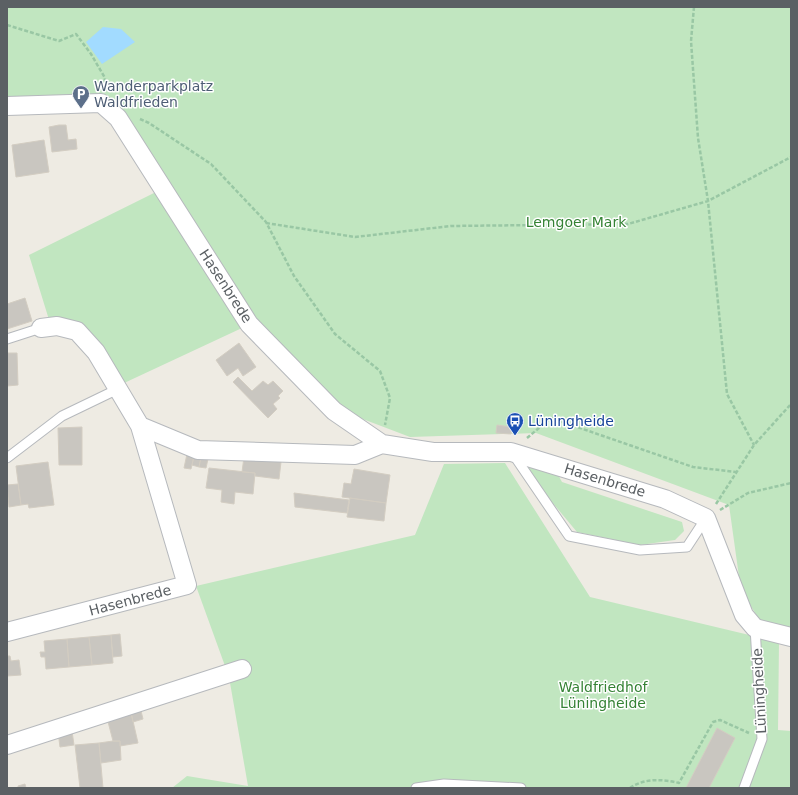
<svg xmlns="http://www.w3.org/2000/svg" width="798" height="795" viewBox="0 0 798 795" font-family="'DejaVu Sans',sans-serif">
	<rect width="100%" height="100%" fill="#eeebe3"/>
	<!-- green -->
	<path fill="#c1e6c0" d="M7,7H791V632L763,625L741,591L729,505L536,433L410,437L339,410L254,320L121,109L93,94L7,97Z
		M158,191L242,328L122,384L101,348L50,323L29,255Z
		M505,463L590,597L779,642L778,730L791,731V788H172L187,776L248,786L229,677L196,586L415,535L444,464Z
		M529,463L556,471L562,482L682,522L684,531L675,540L640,545L577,532L531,477L528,469Z"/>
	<!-- water -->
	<path fill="#a2dbff" d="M103,27L121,29L135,42L102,64L86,42Z"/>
	<!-- building -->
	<path fill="#c9c6c0" stroke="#d3cdc2" d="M59,125H66L68,140L76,139L77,149L52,152L49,127Z
		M44,140L49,172L16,177L12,145Z
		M25,298L32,321L7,329V304Z
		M239,343L256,367L243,376L238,368L227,376L216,360Z
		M7,353H17L18,385L7,386Z
		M238,377L252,391L263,381L268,385L273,381L283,391L278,396L280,398L273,404L277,409L268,418L233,382Z
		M497,425L512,427L511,434L496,433Z
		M82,427V465H59L58,428Z
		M187,454L194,456L191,469L184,468Z
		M194,456L201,457L199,467L192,465Z
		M201,457L208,459L206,468L199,467Z
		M244,457L281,462L279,479L255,476V473L242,472Z
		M48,462L54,505L29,508L28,504L21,505L16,466Z
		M209,468L255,473L253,494L235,492L234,504L221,502L222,490L206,488Z
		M354,469L390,475L386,503L342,497L344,483L351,484Z
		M18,484L21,505L9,507L7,485Z
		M294,493L349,500L347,513L295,507Z
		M350,498L386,503L384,521L347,517Z
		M120,634L122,656L113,657L111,635Z
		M111,635L113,663L92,665L89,637Z
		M89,637L92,665L69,667L67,639Z
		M67,639L69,667L46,669L45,657H41L40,652H45L44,641Z
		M7,656H10L11,661L19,660L21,675L7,676Z
		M140,707L143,719L133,722L130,708Z
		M130,708L138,743L120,746V741H113L106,714Z
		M717,728L735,738L709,788H686Z
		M72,731L74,745L60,747L58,732Z
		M113,741H120L121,760L101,763L99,743Z
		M99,743L103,788H80L75,745Z
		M25,784L26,788H18V786Z"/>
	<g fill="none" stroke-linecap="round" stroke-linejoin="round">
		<!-- service casing -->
		<g stroke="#b6b9bd" stroke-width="11">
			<path id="service" d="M7,339L41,328
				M513,454L569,536L640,550L687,547L706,518
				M7,458L62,416L118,389
				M416,788L444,784L521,788
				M744,788L762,739L755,628"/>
		</g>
		<!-- minor casing -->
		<g stroke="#b6b9bd" stroke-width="20">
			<path id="minor" d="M7,106L101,103L118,118L249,324L334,411L382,444L433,452H511L665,499L706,518L744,615L755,628L791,637
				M41,328L57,326L77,331L96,352L140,426
				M7,632L187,585L140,426L198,450L355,455L382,444
				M7,745L242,669"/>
		</g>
		<!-- path -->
		<path stroke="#99c7a4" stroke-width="2.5" stroke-dasharray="4 2" stroke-linecap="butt" d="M694,7L691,41L698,138L708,201L727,394L754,445
			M7,25L59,41L76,34L91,54L105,78L104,88
			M140,119L149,123L211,164L266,222L294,276L335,334L380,371L390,398L385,425
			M266,223L355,237L451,226L628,224L708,201L791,157
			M527,438L551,418L693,467L736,472
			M716,504L754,445L791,404
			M720,510L748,493L791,483
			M630,788C644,778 663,779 679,783L713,722L720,720L749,733"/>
		<!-- service -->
		<use href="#service" stroke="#fff" stroke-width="9"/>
		<!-- minor -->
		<use href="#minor" stroke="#fff" stroke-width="18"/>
	</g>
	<!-- icons -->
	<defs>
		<g id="parking-pin" transform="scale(0.9)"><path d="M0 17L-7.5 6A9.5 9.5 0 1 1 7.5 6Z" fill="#5c6f8a" stroke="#fff"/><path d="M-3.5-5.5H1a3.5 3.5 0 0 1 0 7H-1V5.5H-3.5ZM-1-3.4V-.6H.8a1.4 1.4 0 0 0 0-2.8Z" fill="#fff"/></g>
		<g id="bus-pin" transform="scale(0.9)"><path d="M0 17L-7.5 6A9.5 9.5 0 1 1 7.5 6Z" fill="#1a4fb4" stroke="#fff"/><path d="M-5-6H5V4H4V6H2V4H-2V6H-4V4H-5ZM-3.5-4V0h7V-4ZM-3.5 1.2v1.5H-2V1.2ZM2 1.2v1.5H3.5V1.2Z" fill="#fff"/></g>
	</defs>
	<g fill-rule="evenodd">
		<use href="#parking-pin" x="81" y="94"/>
		<use href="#bus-pin" x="515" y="421"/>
	</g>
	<g text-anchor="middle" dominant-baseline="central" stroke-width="3" stroke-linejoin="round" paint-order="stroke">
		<!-- service labels -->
		<g font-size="14" fill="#4e5e75" stroke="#fff" text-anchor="start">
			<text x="94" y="86">Wanderparkplatz<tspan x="94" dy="16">Waldfrieden</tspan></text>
		</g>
		<!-- park labels -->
		<g font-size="14" fill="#348234" stroke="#fff">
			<text x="576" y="222">Lemgoer Mark</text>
			<text x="603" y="687">Waldfriedhof<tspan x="603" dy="16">Lüningheide</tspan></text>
		</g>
		<!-- street labels -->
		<g font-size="14" fill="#5b6064" stroke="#fff">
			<text transform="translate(226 286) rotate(57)">Hasenbrede</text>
			<text transform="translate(605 480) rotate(17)">Hasenbrede</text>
			<text transform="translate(130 600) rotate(-15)">Hasenbrede</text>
			<text transform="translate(759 691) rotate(-93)">Lüningheide</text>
		</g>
		<!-- transit labels -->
		<g font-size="14" fill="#164399" stroke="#fff" text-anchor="start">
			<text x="528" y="421">Lüningheide</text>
		</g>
	</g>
	<!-- border -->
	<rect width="798" height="795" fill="none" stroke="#5b6064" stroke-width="16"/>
</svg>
